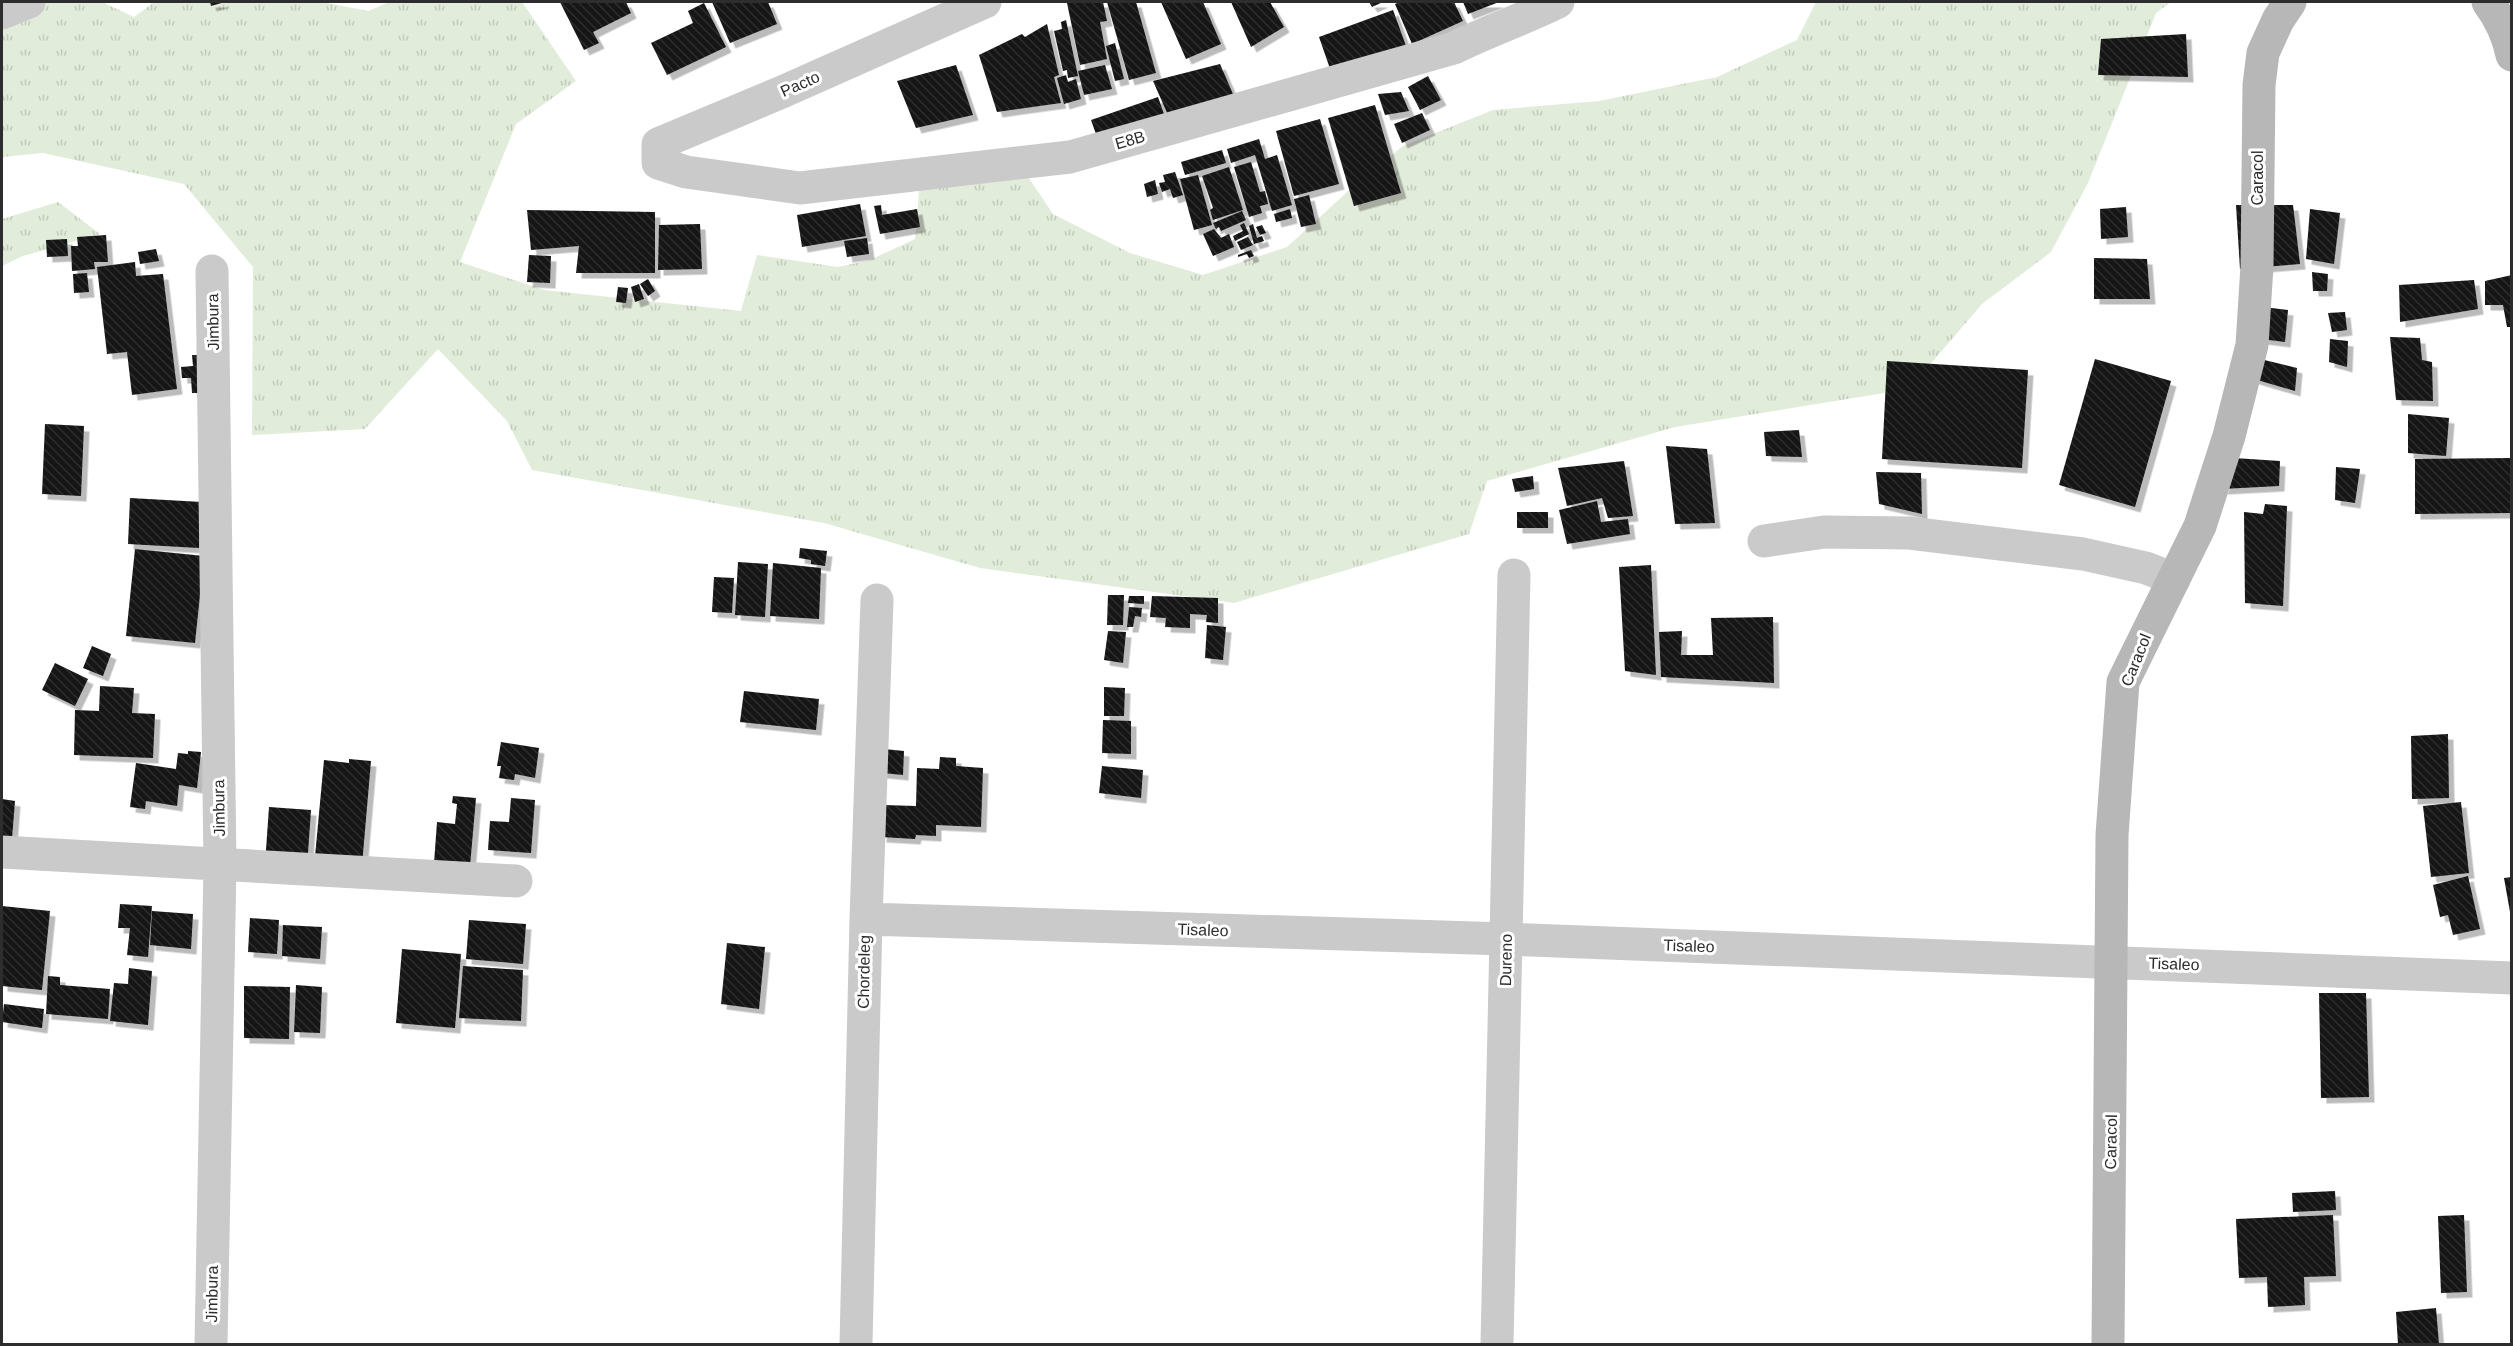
<svg xmlns="http://www.w3.org/2000/svg" width="2513" height="1346" viewBox="0 0 2513 1346" font-family="Arial,sans-serif">
	<defs>
		<pattern id="grass-tufts" width="24" height="20" patternUnits="userSpaceOnUse" patternTransform="scale(1.5)"><rect width="24" height="20" fill="#e2ecda"/><path d="M3 7l-1-3M5 7V3M7 7l1-3M15 17l-1-3M17 17v-4M19 17l1-3" fill="none" stroke="#c2cbbb"/></pattern>
		<pattern id="building-back-hatch" width="6" height="6" patternUnits="userSpaceOnUse" patternTransform="scale(1.5)"><rect width="6" height="6" fill="#141414"/><path d="M-1 5l2 2M0 0l6 6M5-1l2 2" fill="none" stroke="#2e2e2e"/></pattern>
		<filter id="shadow"><feDropShadow dx="5.5" dy="5.5" stdDeviation="0" flood-color="#0004"/></filter>
	</defs>
	<rect width="100%" height="100%" fill="#fff"/>
	<!-- grass -->
	<path fill="url(#grass-tufts)" d="M4,2H102L134,17L154,2H322L369,11L389,2H522L576,81L516,124L460,262L544,290L741,311L757,255L838,267L870,260L915,239L920,181L1024,171L1053,214L1130,253L1203,275L1287,247L1357,183L1403,146L1493,110L1599,101L1717,77L1797,40L1816,2H2171L2156,13L2088,183L2051,252L1982,304L1909,389L1675,427L1487,481L1469,534L1234,603L980,568L824,523L532,470L507,421L438,349L365,429L252,435L253,267L184,184L43,153L2,157V3Z
		M58,202L100,234L23,256L2,266V219Z"/>
	<!-- building -->
	<path fill="url(#building-back-hatch)" filter="url(#shadow)" d="M210,2H225L211,6Z
		M560,2H626L631,13L593,32L599,43L584,50Z
		M712,2H768L777,24L730,43Z
		M1073,2H1103L1107,21L1100,22L1107,59L1080,65L1067,3Z
		M1107,2H1136L1156,73L1129,80Z
		M1161,2H1203L1221,44L1186,59Z
		M1231,2H1270L1284,27L1251,47Z
		M1369,2H1383L1372,7Z
		M1400,2H1454L1463,21L1412,44L1395,4Z
		M1463,2H1499L1468,14Z
		M704,3L726,47L667,75L651,43L693,23L688,11Z
		M1393,10L1410,57L1335,83L1319,37Z
		M1066,20L1078,76L1068,78L1067,70L1063,71L1054,31L1062,29L1061,22Z
		M1047,24L1059,75L1054,77L1061,103L997,112L979,55L1022,34L1025,37Z
		M2186,34L2188,77L2098,75L2101,39Z
		M1115,43L1124,79L1115,81L1106,46Z
		M1220,64L1236,101L1168,115L1153,81Z
		M956,65L973,115L916,128L897,81Z
		M1105,65L1112,89L1084,95L1078,71Z
		M1066,75L1068,82L1076,79L1081,99L1064,104L1057,78Z
		M1428,76L1441,100L1420,110L1408,87Z
		M1401,92L1409,111L1385,115L1378,94Z
		M1158,97L1170,131L1103,154L1091,120Z
		M1375,105L1401,193L1354,206L1328,118Z
		M1422,113L1430,130L1402,143L1394,124Z
		M1320,119L1339,184L1294,196L1276,131Z
		M1259,139L1265,159L1277,155L1292,205L1272,211L1255,155L1231,163L1227,149Z
		M1222,150L1226,163L1185,175L1181,162Z
		M1251,162L1260,192L1265,191L1268,204L1260,206L1262,213L1249,217L1234,167Z
		M1229,167L1243,210L1213,220L1210,210L1213,208L1202,176Z
		M1175,172L1183,195L1173,198L1170,189L1162,192L1159,183L1165,182L1163,175Z
		M1198,175L1212,225L1194,230L1180,179Z
		M1155,180L1158,194L1147,197L1144,184Z
		M1309,195L1316,224L1301,227L1294,199Z
		M860,204L866,236L802,247L797,215Z
		M881,205L882,215L917,209L920,227L880,234L874,206Z
		M2236,205H2293L2300,264L2240,269Z
		M2126,207L2128,237L2101,239L2100,209Z
		M1290,209L1292,218L1276,222L1274,214Z
		M2310,209L2340,213L2334,264L2306,259Z
		M527,210L655,212V273H576L579,246L531,250Z
		M1242,211L1246,220L1221,231L1219,227L1216,229L1213,223Z
		M1244,223L1249,234L1235,241L1233,236L1243,231L1240,225Z
		M700,224L702,269L658,270L659,225Z
		M1253,224L1257,238L1262,236L1264,241L1254,244L1249,226Z
		M1262,225L1266,233L1260,235L1256,227Z
		M1214,229L1221,238L1229,234L1234,247L1213,256L1203,234Z
		M106,235L108,262H94L95,269L72,271L71,246H78L77,237Z
		M1248,237L1253,245L1241,250L1237,242Z
		M867,238L869,254L847,257L844,241Z
		M67,239L68,256L47,257L46,240Z
		M156,249L159,261L140,264L138,252Z
		M1251,250L1254,256L1249,258L1247,254L1238,257V255Z
		M529,255L551,256L550,283L527,282Z
		M2094,258L2147,259L2150,299H2094Z
		M135,262L136,276L163,274L177,389L132,395L127,352L107,354L97,267Z
		M2312,272L2328,274L2327,291H2313Z
		M87,273L89,292L74,293L73,274Z
		M2512,275V327H2507L2503,305H2485V281Z
		M648,279L655,291L648,296L640,284Z
		M2474,280L2478,309L2400,322L2399,285Z
		M639,284L644,299L635,302L631,287Z
		M618,287L628,288L626,303L616,302Z
		M2247,305L2288,310L2285,342L2245,337Z
		M2345,312L2347,330L2332,332L2328,313Z
		M2390,337L2420,338L2422,360L2432,362L2433,401L2396,400Z
		M2330,339L2348,341L2347,367L2329,362Z
		M192,355H200L203,393H192L191,378H182L181,367L193,366Z
		M2252,357L2297,368L2295,391L2247,377Z
		M2095,359L2171,381L2135,507L2059,485Z
		M1887,361L2028,370L2022,468L1882,459Z
		M2408,414L2449,418L2446,456L2408,453Z
		M45,424L84,426L81,496L42,494Z
		M1799,430L1802,457L1766,456L1764,432Z
		M1666,446L1707,449L1715,523L1675,524Z
		M2234,458L2280,461L2279,486L2222,489Z
		M2512,458V513L2415,514V459Z
		M1624,461L1633,516L1608,518L1602,498L1567,506L1558,468Z
		M2336,467L2360,469L2355,503L2335,500Z
		M1876,472L1921,473L1922,514L1879,504Z
		M1533,476L1534,489L1515,492L1512,479Z
		M130,498L202,502L199,548L128,544Z
		M1597,501L1601,522L1628,519L1630,534L1567,544L1559,510Z
		M2265,504L2287,506L2283,606L2245,603L2244,512L2263,514Z
		M1517,512H1548V528H1517Z
		M800,548L827,551L825,566L811,564V560L799,558Z
		M135,549L204,556L195,643L126,636Z
		M738,562L768,564L765,617L735,615Z
		M773,563L821,568L819,619L770,616Z
		M1651,565L1656,675L1625,671L1619,567Z
		M714,577L734,578L732,613L712,612Z
		M1108,595H1124L1123,625H1107Z
		M1129,596H1144V604L1128,603Z
		M1152,596L1218,598V623L1206,622L1207,615L1190,614V628L1165,627L1166,618L1150,617Z
		M1129,607L1142,608L1141,617L1135,616L1133,627H1127Z
		M1773,617L1774,683L1661,677L1659,632L1682,631L1681,655H1713L1711,618Z
		M1207,625L1226,627L1223,660L1205,658Z
		M1108,631L1126,632L1123,663L1104,660Z
		M92,646L111,654L103,676L83,668Z
		M55,663L88,679L75,706L42,690Z
		M100,686L134,688L132,713L155,714L153,758L74,755L75,710L99,711Z
		M1104,687L1125,688L1124,716H1104Z
		M744,691L819,699L816,730L740,722Z
		M1103,720L1131,721V754L1102,753Z
		M2448,734L2449,798L2412,799L2411,736Z
		M501,742L539,748L535,778L515,774L514,780L499,778L501,766H497Z
		M874,748L904,751L903,775L872,772Z
		M188,751L201,752L197,788L179,785L177,806L146,801L145,809L130,807L136,763L176,769L178,753L188,754Z
		M940,757L956,758V766L983,768L981,827L936,825V836L916,835L915,839L881,837L883,805L916,806L917,768L939,769Z
		M349,759L371,761L362,865L314,867L324,760L349,763Z
		M1102,766L1143,770L1141,798L1099,793Z
		M453,796L476,798L470,866L434,863L437,822L455,824L457,804L452,803Z
		M511,798L535,800L531,853L488,850L490,821L509,822Z
		M2,799L15,801L11,851L2,850Z
		M2461,802L2469,873L2431,877L2423,806Z
		M269,807L311,810L307,867L265,864Z
		M2468,876L2480,929L2453,935L2448,915L2440,917L2433,885Z
		M2512,877V912H2510L2504,878Z
		M120,904L152,906L148,957L127,955L130,928H118Z
		M2,906L50,911L42,990L2,986Z
		M152,911L193,914L191,949L150,945Z
		M250,918L279,920L277,954L248,952Z
		M469,920L526,924L523,964L466,959Z
		M283,925L322,927L320,959L282,956Z
		M727,943L765,947L759,1009L721,1004Z
		M402,949L461,954L455,1028L396,1023Z
		M463,966L523,970L521,1021L459,1018Z
		M129,968L152,971L148,1025L110,1021L114,983L128,984Z
		M48,976L60,977V985L110,989L108,1019L46,1014Z
		M296,985L322,987L320,1033L294,1032Z
		M244,986L290,987L289,1039L244,1038Z
		M2319,993H2366L2369,1097L2321,1098Z
		M4,1004L44,1009L42,1028L2,1022Z
		M2335,1191L2336,1210L2293,1212L2292,1193Z
		M2333,1215L2336,1276L2304,1277L2305,1305L2268,1307L2267,1277L2239,1278L2236,1219Z
		M2464,1215L2467,1292L2441,1293L2438,1216Z
		M2436,1308L2439,1344H2398L2396,1312Z"/>
	<g fill="none" stroke-linecap="round" stroke-linejoin="round">
		<!-- street -->
		<path stroke="#cacaca" stroke-width="33" d="M985,2L782,92L658,144V163L686,172L800,188L1070,157L1454,48C1488,31 1524,19 1558,2
			M2,13L29,2
			M1764,541L1824,532L1909,533L2083,554L2146,568L2174,579
			M2,852L516,881
			M866,919L1506,939L2512,978
			M211,1344L220,865L212,271
			M856,1344L866,919L877,600
			M1497,1344L1514,575"/>
		<!-- secondary -->
		<path stroke="#b7b7b7" stroke-width="33" d="M2488,2C2500,18 2508,35 2512,55
			M2108,1344L2112,835L2123,682L2200,526L2229,436L2252,345L2257,266L2259,85L2263,53L2278,20L2290,2"/>
	</g>
	<g text-anchor="middle" dominant-baseline="central" stroke-width="6" stroke-linejoin="round" paint-order="stroke">
		<!-- street labels -->
		<g font-size="16" fill="#2d2d2d" stroke="#fff">
			<text transform="translate(800 84) rotate(-24)">Pacto</text>
			<text transform="translate(1130 140) rotate(-16)">E8B</text>
			<text transform="translate(2257 178) rotate(-90)">Caracol</text>
			<text transform="translate(213 322) rotate(-91)">Jimbura</text>
			<text transform="translate(2136 660) rotate(-68)">Caracol</text>
			<text transform="translate(219 808) rotate(-91)">Jimbura</text>
			<text transform="translate(1203 930) rotate(2)">Tisaleo</text>
			<text transform="translate(1689 946) rotate(2)">Tisaleo</text>
			<text transform="translate(1506 960) rotate(-89)">Dureno</text>
			<text transform="translate(2174 964) rotate(2)">Tisaleo</text>
			<text transform="translate(864 972) rotate(-89)">Chordeleg</text>
			<text transform="translate(2111 1142) rotate(-89)">Caracol</text>
			<text transform="translate(212 1294) rotate(-89)">Jimbura</text>
		</g>
	</g>
	<!-- border -->
	<rect width="2513" height="1346" fill="none" stroke="#2d2d2d" stroke-width="6"/>
</svg>
